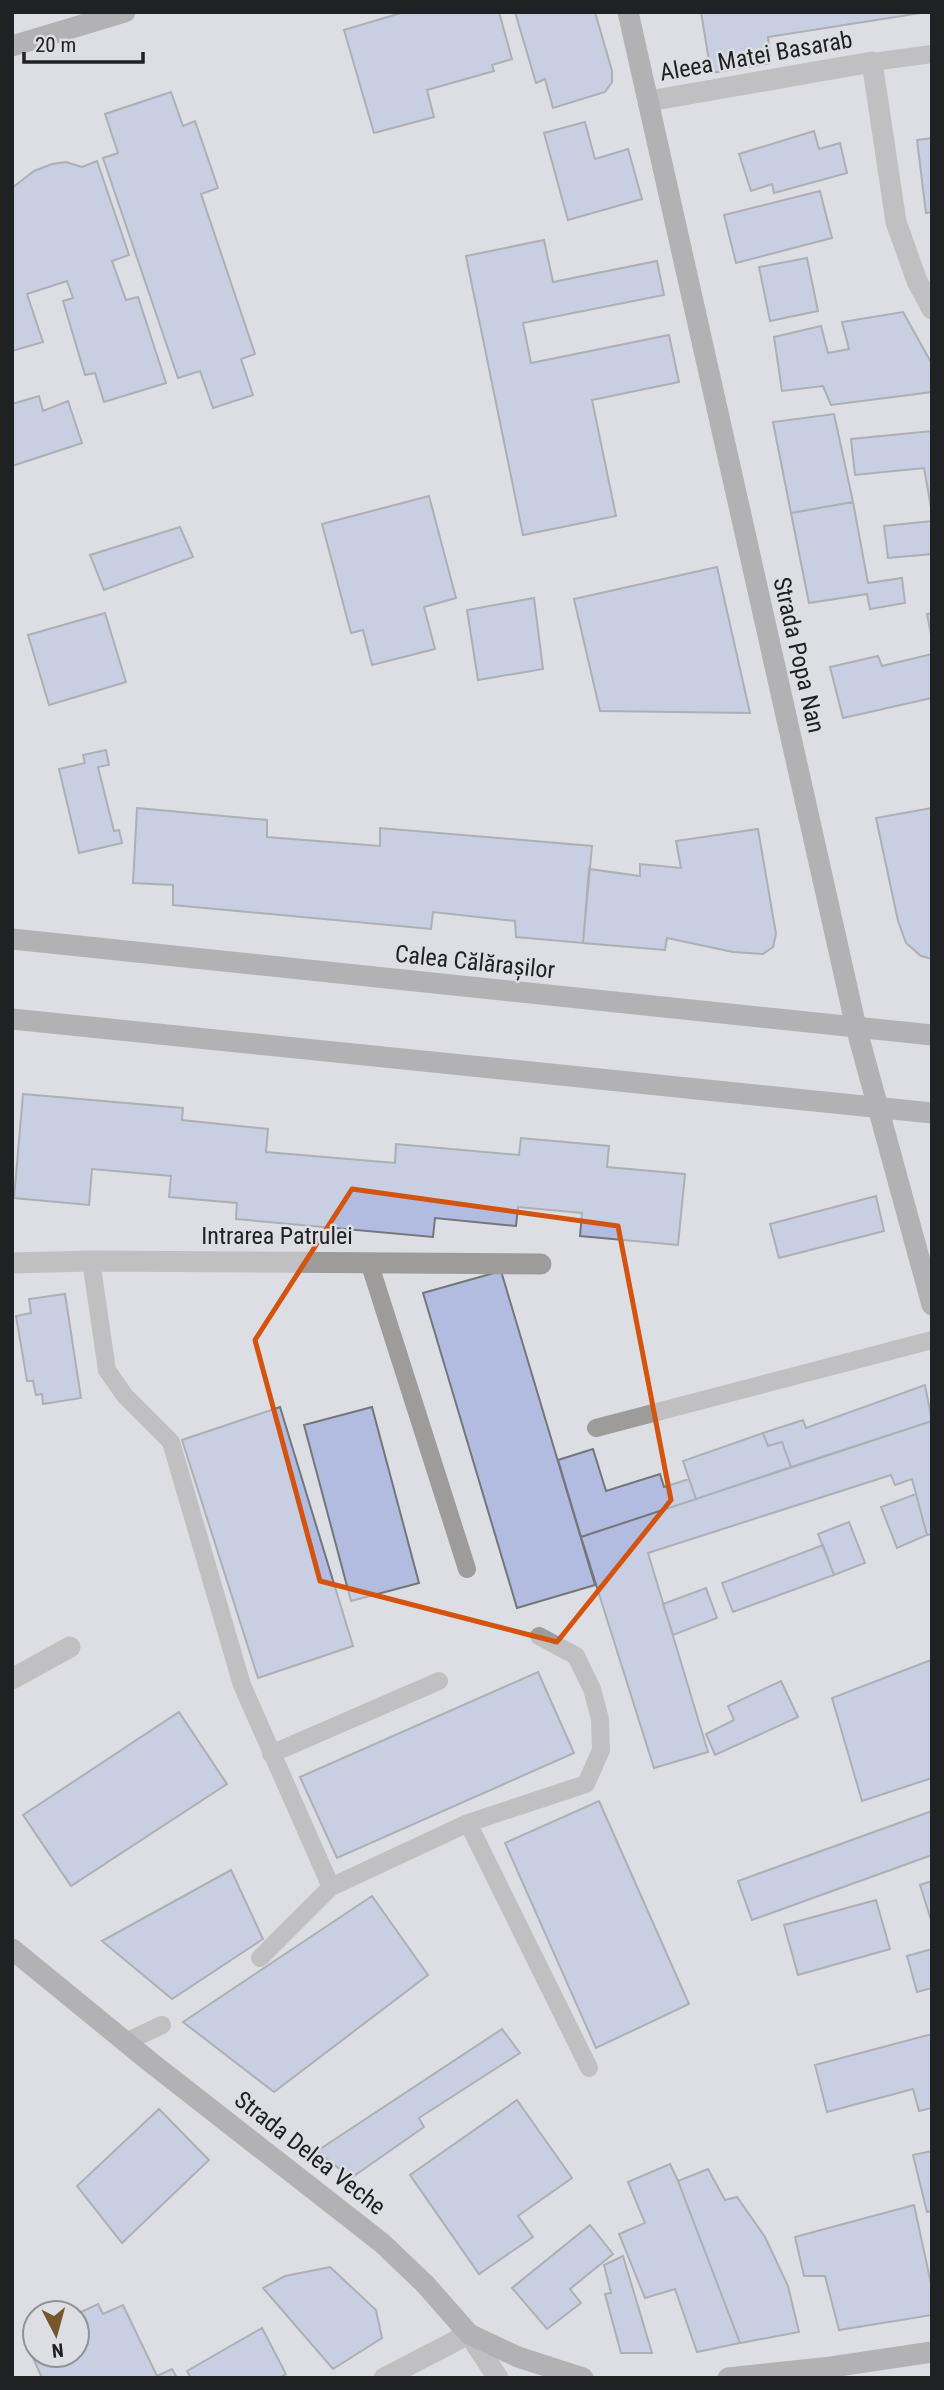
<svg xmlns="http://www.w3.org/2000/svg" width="944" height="2390" viewBox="0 0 944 2390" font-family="'Roboto Condensed',sans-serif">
	<rect width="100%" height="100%" fill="#dddee3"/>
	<!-- building -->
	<path fill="#b1bce0" stroke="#74767a" stroke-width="2" d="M404,12H499L512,59L492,65L494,71L427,90L434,117L374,133L344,30Z
		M515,12H595L612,71V82L605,92L553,108L545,79L536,83Z
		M701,12H927L768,37L771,63L711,73Z
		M171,92L183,126L195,121L218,188L201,194L255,354L241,359L253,395L213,408L200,371L178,378L103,158L118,153L105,114Z
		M585,122L595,159L628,149L642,199L568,220L544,133Z
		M814,131L819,149L840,143L847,173L774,193L772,184L751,191L739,154Z
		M932,138V212L926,213L917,140Z
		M97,161L129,255L112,261L126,300L138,297L166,383L104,402L95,373L85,375L63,301L73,298L67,281L27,294L43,342L12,351V188L34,171L52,164L66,162L82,167Z
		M820,191L832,238L736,263L724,215Z
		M544,240L553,282L657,261L664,295L523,323L531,363L669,335L679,382L592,400L616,516L523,535L466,256Z
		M807,258L818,311L770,321L759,267Z
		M903,312L932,364V392L831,405L823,386L782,391L774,337L821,326L828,353L849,349L842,322Z
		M39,396L43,411L68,401L82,443L12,466V404Z
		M834,414L853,502L791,513L773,422Z
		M932,431V513L924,468L855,475L851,439Z
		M429,496L456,598L424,607L435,649L372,665L363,630L351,633L322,524Z
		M853,502L868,583L902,578L905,603L870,609L867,594L809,603L791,513Z
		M932,521V554L888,558L884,526Z
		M180,527L193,557L104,590L90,555Z
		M717,567L750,713L600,711L574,599Z
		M534,598L543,669L478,680L467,610Z
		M105,613L126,682L49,705L28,635Z
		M932,613V639L927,614Z
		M932,654V698L843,718L830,667L878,656L882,666Z
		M106,750L109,765L98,767L114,831L119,830L122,843L79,853L59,769L85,763L83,755Z
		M137,808L267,820V837L380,846V828L592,846L583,943L516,937L515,921L433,912L431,929L173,905V885L133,883Z
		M932,808V959L921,956L906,943L898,921L876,818Z
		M758,829L776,934L773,947L763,954L733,952L667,938L665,950L583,943L589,869L640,876V864L681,868L676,841Z
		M23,1094L183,1108L182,1120L268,1129L266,1152L395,1163L396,1144L519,1155L521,1138L609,1146L607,1167L685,1174L678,1245L580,1236L582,1213L518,1207L516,1226L435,1218L433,1237L236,1219L237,1203L169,1197L171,1176L92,1169L89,1205L14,1198Z
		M876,1196L884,1231L779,1258L770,1224Z
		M501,1271L595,1585L517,1608L423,1293Z
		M65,1294L81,1398L43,1404L42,1394L36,1395L33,1381H27L16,1316L31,1313L29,1299Z
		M925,1385L932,1421L791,1467L782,1442L768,1446L763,1433L803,1420L806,1428Z
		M280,1407L353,1646L258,1678L182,1440Z
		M372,1407L419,1583L351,1601L304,1425Z
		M932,1421V1534L927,1535L912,1479L895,1485L891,1475L648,1553L708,1752L654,1768L581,1537Z
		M763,1433L768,1446L782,1442L791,1467L696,1499L683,1461Z
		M593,1449L606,1491L660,1474L664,1487L689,1479L696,1499L581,1537L558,1460Z
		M916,1494L927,1535L897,1548L881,1507Z
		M849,1522L865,1563L834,1575L818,1534Z
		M823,1545L834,1575L733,1612L722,1583Z
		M706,1588L717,1618L673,1635L663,1604Z
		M931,1660L932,1778L862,1801L832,1698Z
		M538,1672L574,1753L337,1858L300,1777Z
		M781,1681L798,1717L715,1755L706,1734L734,1720L728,1706Z
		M179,1712L227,1784L71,1886L23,1815Z
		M599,1801L689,2004L596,2048L505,1843Z
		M932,1811V1855L752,1920L738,1881Z
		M231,1870L263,1939L172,1999L102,1941Z
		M932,1881V1923L920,1885Z
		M372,1896L428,1975L274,2092L183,2022Z
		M876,1900L890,1949L798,1975L784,1925Z
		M932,1949V1988L917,1992L907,1956Z
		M502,2029L520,2053L419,2118L424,2127L351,2178L317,2151Z
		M932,2034V2108L919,2111L913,2089L827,2112L815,2065Z
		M517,2100L572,2178L518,2216L533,2237L479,2274L410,2175Z
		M159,2109L209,2160L122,2243L77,2186Z
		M932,2151V2211L927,2212L913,2155Z
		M670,2164L678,2181L740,2343L697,2352L675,2289L645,2298L619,2234L645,2223L628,2182Z
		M708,2169L725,2200L737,2197L765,2237L788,2286L799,2332L740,2343L678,2181Z
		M914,2205L932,2288V2315L839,2330L825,2276H804L795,2237Z
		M590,2225L613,2254L570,2289L581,2303L547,2329L512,2288Z
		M623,2256L652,2353H621L605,2294L611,2293L604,2265Z
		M330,2267L376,2310L382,2338L333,2369L263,2288L285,2276Z
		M98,2304L103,2314L123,2305L157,2376L172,2369L177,2378H42L30,2351L35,2349V2355H77V2314Z
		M262,2328L286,2374L279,2378H191L187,2371Z"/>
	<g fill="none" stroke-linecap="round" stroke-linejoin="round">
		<!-- lane -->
		<path stroke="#9e9b9b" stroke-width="18" d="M872,62L932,54
			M91,1261L107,1370L125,1396L171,1442L242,1685L331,1887
			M369,1262L467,1569
			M596,1428L932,1340
			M271,1754L439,1681
			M468,1823L589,2068
			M260,1958L331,1887L468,1823L586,1784L601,1750L600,1719L592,1689L576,1656L539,1636
			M126,2042L162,2025"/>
		<!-- street -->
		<path stroke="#9e9b9b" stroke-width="21" d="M649,101L872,62L896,222L917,281L932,309
			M12,1263L91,1261L541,1264
			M12,1679L70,1647
			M384,2378L469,2334L498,2378"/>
		<!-- secondary -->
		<path stroke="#7f7b7a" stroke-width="21" d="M628,12L856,1027L932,1305
			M12,46L125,12
			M12,939L932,1035
			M12,1019L932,1113
			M12,1949L149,2061L382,2243L425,2284L469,2334L518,2357L583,2378
			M728,2378L831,2367L932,2352"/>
	</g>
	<!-- marked area -->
	<path d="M0 0H944V2390H0ZM352,1189L618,1226L671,1500L557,1642L320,1581L255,1340Z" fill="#dddee3" fill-opacity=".55" fill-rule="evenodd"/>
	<path fill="none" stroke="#d4530e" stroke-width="5" stroke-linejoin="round" d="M352,1189L618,1226L671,1500L557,1642L320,1581L255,1340Z"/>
	<g text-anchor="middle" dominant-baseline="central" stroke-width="5" stroke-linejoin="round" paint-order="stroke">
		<!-- street labels -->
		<g font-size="24" fill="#202122" stroke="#dddee3">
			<text transform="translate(756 56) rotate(-10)">Aleea Matei Basarab</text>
			<text transform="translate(799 655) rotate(77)">Strada Popa Nan</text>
			<text transform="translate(475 962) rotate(6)">Calea Călărașilor</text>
			<text x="277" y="1236">Intrarea Patrulei</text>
			<text transform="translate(310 2153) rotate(38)">Strada Delea Veche</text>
		</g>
	</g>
	<!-- border -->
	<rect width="944" height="2390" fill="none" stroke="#202122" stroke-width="28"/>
	<!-- north arrow -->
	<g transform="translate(56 2334) rotate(174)"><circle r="33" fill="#dddee3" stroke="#919296" stroke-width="2"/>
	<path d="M0-5L12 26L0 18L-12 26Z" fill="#76562c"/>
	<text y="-10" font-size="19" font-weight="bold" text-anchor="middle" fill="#202122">N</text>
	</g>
	<!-- scale -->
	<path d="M24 52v10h119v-10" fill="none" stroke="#202122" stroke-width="3.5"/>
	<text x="35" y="52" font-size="21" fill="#202122" stroke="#dddee3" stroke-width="5" paint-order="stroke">20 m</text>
</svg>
